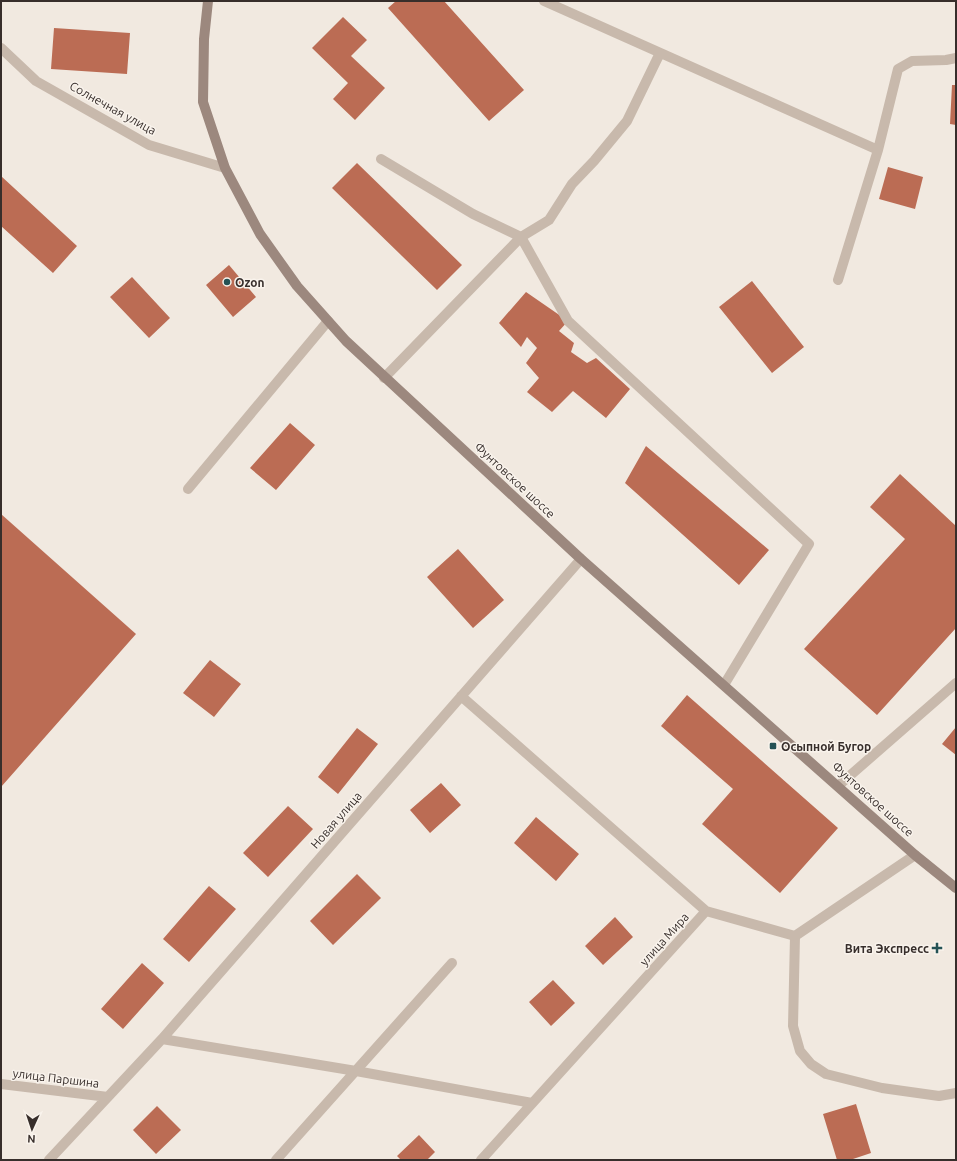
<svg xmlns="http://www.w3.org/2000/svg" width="957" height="1161" viewBox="0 0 957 1161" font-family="Ubuntu,sans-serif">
	<rect width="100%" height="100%" fill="#f1e9e0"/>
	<!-- building -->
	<path fill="#bb6c54" d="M396,1H444L524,90L489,121L388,8Z
		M343,17L367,40L351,56L385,88L355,120L333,99L348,83L312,48Z
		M54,28L130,33L127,74L51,69Z
		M952,85H956V125L950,124Z
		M357,163L462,265L437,290L332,188Z
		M888,167L923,177L915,209L879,199Z
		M1,176L77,246L53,273L1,226Z
		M229,265L256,297L233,317L206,285Z
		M132,277L170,318L149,338L110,297Z
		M752,281L804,347L772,373L719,307Z
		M526,292L568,321L559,331L574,343L571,352L587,363L596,358L630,389L606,418L573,391L552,412L527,392L539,378L526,363L537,348L527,337L521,347L499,323Z
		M290,423L315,445L276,490L250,468Z
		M646,446L769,550L739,585L625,483Z
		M900,474L956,526V628L877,715L804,649L905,539L870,507Z
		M1,514L136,634L1,787Z
		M458,549L504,600L473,628L427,577Z
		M210,660L241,684L214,717L183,693Z
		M687,695L838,828L780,893L702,824L733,789L661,726Z
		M956,727V755L942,744Z
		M357,728L378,744L338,794L318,777Z
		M441,783L461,805L430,833L410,810Z
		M288,806L313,829L268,877L243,853Z
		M536,817L579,854L556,881L514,843Z
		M357,874L381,898L333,945L310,921Z
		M209,886L236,909L189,962L163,939Z
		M615,917L633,937L603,965L585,946Z
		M142,963L164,983L123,1029L101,1009Z
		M553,980L575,1003L551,1026L529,1002Z
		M856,1104L871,1153L850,1160H837L823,1114Z
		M157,1106L181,1130L156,1154L133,1130Z
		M419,1135L435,1152L427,1160H401L397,1156Z"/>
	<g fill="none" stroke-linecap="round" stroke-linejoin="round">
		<!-- lane -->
		<path stroke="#c8b9ac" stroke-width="10" d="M188,489L328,321
			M795,936L793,1026L800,1051L811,1064L826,1074L882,1088L939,1096L956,1093"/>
		<!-- street -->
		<path stroke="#c8b9ac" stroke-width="10" d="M544,1L878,150
			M1,48L36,81L149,145L225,168
			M381,159L473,214L521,237L568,321L809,544L724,685
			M838,280L878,150L898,69L912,61L946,60L956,58
			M384,378L521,237L549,220L572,184L594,161L627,121L660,53
			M461,696L706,911
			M838,786L956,683
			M162,1039L356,1071L532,1103
			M1,1084L108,1097
			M49,1160L162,1039L581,559
			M276,1160L452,963
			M481,1160L706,911L795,936L915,855"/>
		<!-- secondary -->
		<path stroke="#9c887e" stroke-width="10" d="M208,1L204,39L203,102L225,168L260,234L297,286L346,341L581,559L915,855L956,888"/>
	</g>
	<!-- markers -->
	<g fill="#245255" stroke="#f9f3ec" stroke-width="1.5">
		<circle cx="227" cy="282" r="4"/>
		<rect x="769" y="742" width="8" height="8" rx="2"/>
		<path d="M935 942h4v4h4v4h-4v4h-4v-4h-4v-4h4z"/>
	</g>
	<g text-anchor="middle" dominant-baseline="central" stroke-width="3" stroke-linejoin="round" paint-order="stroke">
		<!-- street labels -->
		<g font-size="12" fill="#372e2b" stroke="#f9f3ec">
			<text transform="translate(113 108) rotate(29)">Солнечная улица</text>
			<text transform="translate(515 480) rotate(43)">Фунтовское шоссе</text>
			<text transform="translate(873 799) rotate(42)">Фунтовское шоссе</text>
			<text transform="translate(336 820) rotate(-49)">Новая улица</text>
			<text transform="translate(664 939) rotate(-48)">улица Мира</text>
			<text transform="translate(56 1078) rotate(7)">улица Паршина</text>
		</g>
		<!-- poi labels -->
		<g font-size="12" font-weight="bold" fill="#372e2b" stroke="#f9f3ec" text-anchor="start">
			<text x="235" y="282">Ozon</text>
			<text x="781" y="746">Осыпной Бугор</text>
			<text x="929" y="948" text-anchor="end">Вита Экспресс</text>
		</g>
	</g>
	<!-- border -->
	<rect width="957" height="1161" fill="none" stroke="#372e2b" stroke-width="4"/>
	<!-- north arrow -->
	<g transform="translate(32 1129) rotate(183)" stroke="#f9f3ec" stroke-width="3" paint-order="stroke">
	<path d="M0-3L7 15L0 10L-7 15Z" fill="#372e2b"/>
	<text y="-6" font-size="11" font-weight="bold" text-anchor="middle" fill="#372e2b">N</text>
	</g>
</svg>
